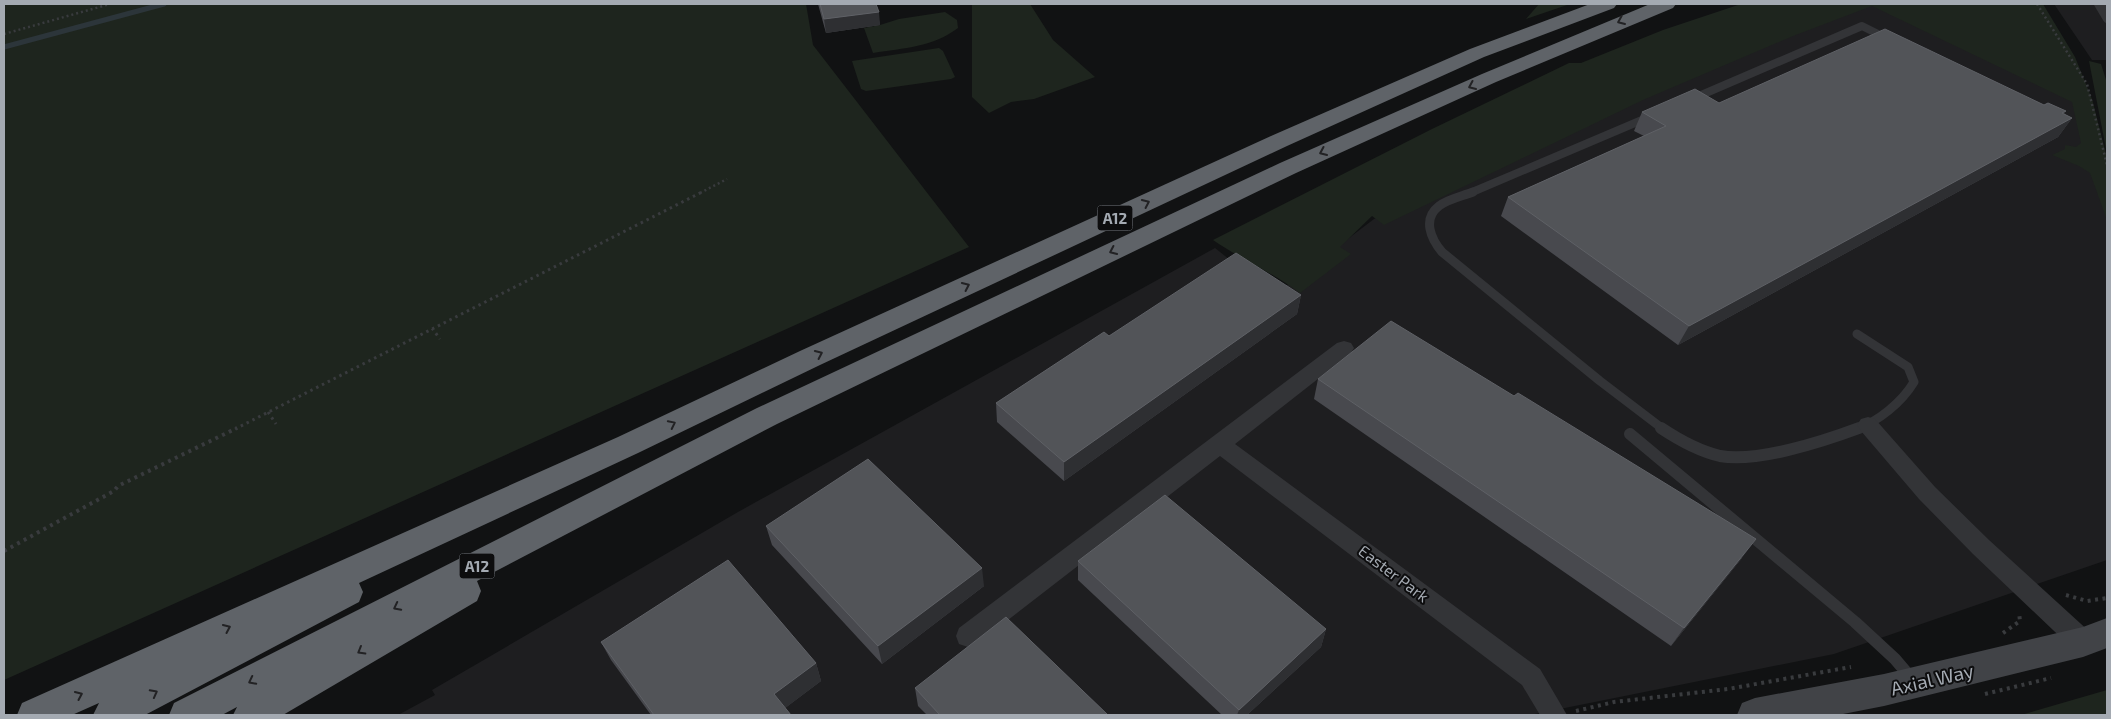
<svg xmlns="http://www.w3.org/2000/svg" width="2111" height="719" viewBox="0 0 2111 719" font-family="'Exo 2',sans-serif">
	<rect width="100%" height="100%" fill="#111213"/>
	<!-- built -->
	<path fill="#1e1e20" d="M1844,4H1877L2073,98L2107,216V560L1834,654L1530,715H398L435,695L432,690L738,512L1215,248L1274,295L1374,219L1610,101Z
		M2054,4H2107V60H2092Z"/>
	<!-- green -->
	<path fill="#1e251e" d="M4,4H806L813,45L969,247L4,680Z
		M972,4H1030L1053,40L1095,77L1034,99L1011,102L989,113L972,97Z
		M1539,4H1570L1526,19Z
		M1741,4H2043L2075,57L2092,99L2107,158V220L2090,173L2079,166L2052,155L2065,149V145L2076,147L2081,143L2072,102L1872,6L1793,36L1643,100L1384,225L1372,216L1340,247L1351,254L1300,293C1273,273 1241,259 1213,240L1432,129L1569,63H1581L1663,30Z
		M945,12L957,20L958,28C933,47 904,48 873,53L864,28L880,25L899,19Z
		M939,48L943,51L955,77L951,79L866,91L861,89L852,61Z
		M2089,61L2101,64L2107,83V154Z
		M2107,690V715H2021Z"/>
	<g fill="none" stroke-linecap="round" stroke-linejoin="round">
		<!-- stream -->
		<path stroke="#2c353a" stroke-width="5" d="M4,47L164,4"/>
		<!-- path-far2 -->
		<path stroke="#393b3e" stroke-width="2.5" stroke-dasharray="2 3" stroke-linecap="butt" d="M2037,4L2087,84L2107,165
			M4,34L110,4
			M700,193L727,179"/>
		<!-- path-far1 -->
		<path stroke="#393b3e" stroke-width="3" stroke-dasharray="2.5 4" stroke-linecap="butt" d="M432,328L440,339
			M268,412L276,424
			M235,429L702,192"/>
		<!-- path -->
		<path stroke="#393b3e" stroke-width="4" stroke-dasharray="3 4.5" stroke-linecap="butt" d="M4,551L114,491L118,486L237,428
			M2066,595L2087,601L2107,598
			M2003,633L2020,621L2019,613
			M1985,694L2051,678
			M1576,711L1614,702L1728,689L1851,667"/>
		<!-- lane-far2 -->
		<path stroke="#333437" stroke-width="8" d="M2107,5L2098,4L2107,19
			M1692,99L1862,26L1888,39
			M1470,193L1649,117"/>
		<!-- lane-far1 -->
		<path stroke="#333437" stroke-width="9" d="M1473,192C1463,196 1448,199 1439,206C1422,219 1431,239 1442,252L1600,381L1663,429
			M1856,429C1878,422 1902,402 1914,382L1908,367L1857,334"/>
		<!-- lane -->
		<path stroke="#333437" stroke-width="12" d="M1661,428C1679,440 1699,451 1720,456C1757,463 1824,441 1859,428
			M1630,434L1855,622L1895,659L1912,679"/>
		<!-- street -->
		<path fill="#333437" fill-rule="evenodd" d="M1344,341L1351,343L1354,348L1351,353L1235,444L1540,669L1567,715H1540L1522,685L1220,456L977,644L968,647L959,644L956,636L959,628L1337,343Z
			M1868,417L1875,419L1935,487L1989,540L2092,634L2095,642L2092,650L2083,653L2074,650L1973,554L1919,499L1861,431L1857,425L1861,419Z"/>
		<!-- secondary -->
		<path fill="#414347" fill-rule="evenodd" d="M2107,618V648L2083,657L1884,706L1838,715H1737L1742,703L1755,698L1884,674L2083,627Z"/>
		<!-- highway -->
		<path fill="#5f6368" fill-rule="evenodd" d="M1590,4H1617L1614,8L1484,57L1287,146L820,365L638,453L359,583L363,592L359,602L145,715H93L99,703L72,715H17L22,703L618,437L800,351L1271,136L1470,49Z
			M1650,4H1676L1673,8L1496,82L1296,173L777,424L477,581L481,591L477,601L283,715H233L237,707L222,715H169L174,703L757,408L1280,163L1482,74Z"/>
	</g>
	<!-- wall -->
	<path fill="#48494e" d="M818,4H876L880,25L826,33Z
		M1719,103L2044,105L2066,111L2064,114L2072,118L2058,137L1678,345L1501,216L1508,197L1644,136L1634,131L1642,112Z
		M1301,295L1297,314L1064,481L997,422L996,403L1109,336Z
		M1318,379L1514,396L1742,558L1671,646L1314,399Z
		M766,526L984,586L882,664L772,545Z
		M1078,561L1326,629L1321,647L1247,715H1222L1078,580Z
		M601,642L816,663L821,681L785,708L791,715H651L611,660Z
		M915,688L1108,715H927L918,706Z"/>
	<!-- shaded-wall -->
	<path fill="#2e2f32" d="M879,12L880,25L826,33L824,19Z
		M2066,111L2054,128L2072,118L2058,137L1678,345L1689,326Z
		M1301,295L1297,314L1064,481V462Z
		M1756,539L1742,558L1671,646L1684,628Z
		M982,568L984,586L882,664L878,646Z
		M1326,629L1321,647L1247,715H1237L1239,710Z
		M816,663L821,681L780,712L774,694Z"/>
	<!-- building -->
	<path fill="#525458" stroke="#5f6166" d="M820,4H876L879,12L824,19Z
		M1885,29L2044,105L2048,103L2066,111L2062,113L2072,118L1689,326L1508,197L1666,126L1642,112L1695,89L1719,103Z
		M1236,253L1301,295L1064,462L996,403L1104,332L1109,336Z
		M1391,321L1514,396L1518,393L1756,539L1684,628L1318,379Z
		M868,459L982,568L878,646L766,526Z
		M1165,495L1326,629L1239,710L1078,561Z
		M728,560L816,663L774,694L791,715H654L601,642Z
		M1006,617L1108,715H940L915,688Z"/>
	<!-- one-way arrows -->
	<defs><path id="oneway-chevron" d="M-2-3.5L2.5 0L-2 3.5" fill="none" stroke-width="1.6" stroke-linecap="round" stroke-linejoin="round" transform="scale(1.25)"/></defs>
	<g stroke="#222224">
		<use href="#oneway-chevron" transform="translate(1621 21) rotate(157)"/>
		<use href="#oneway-chevron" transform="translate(1472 86) rotate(156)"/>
		<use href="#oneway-chevron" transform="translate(1323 152) rotate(156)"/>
		<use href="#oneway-chevron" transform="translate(1146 203) rotate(-25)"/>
		<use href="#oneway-chevron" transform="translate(1113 251) rotate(155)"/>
		<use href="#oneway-chevron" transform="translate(966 286) rotate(-25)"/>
		<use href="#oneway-chevron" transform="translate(819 354) rotate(-25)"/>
		<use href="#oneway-chevron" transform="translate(672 424) rotate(-26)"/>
		<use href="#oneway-chevron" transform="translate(397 607) rotate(153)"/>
		<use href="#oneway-chevron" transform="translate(227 628) rotate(-24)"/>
		<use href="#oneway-chevron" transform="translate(361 651) rotate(150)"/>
		<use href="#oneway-chevron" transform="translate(252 681) rotate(153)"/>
		<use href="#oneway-chevron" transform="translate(154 693) rotate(-28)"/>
		<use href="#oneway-chevron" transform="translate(79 695) rotate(-24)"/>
	</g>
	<g text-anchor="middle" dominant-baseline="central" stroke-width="4" stroke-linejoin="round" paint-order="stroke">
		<!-- shield labels -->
		<g fill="#0d0d0e" stroke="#777b81" stroke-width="1">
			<rect x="1097.5" y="205.5" width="35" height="25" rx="4"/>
			<rect x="459.5" y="553.5" width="35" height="25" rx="4"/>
		</g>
		<g font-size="15" font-weight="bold" fill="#a4aab2">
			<text x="1115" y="218">A12</text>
			<text x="477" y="566">A12</text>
		</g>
		<!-- street labels -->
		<g font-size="16" fill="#a4aab2" stroke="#0d0d0e">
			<text transform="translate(1394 573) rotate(37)">Easter Park</text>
		</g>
		<!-- near-street labels -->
		<g font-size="19" fill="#a4aab2" stroke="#0d0d0e">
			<text transform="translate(1932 679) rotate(-13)">Axial Way</text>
		</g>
	</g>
	<!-- border -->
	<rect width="2111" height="719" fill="none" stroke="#a4aab2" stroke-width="10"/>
</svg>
